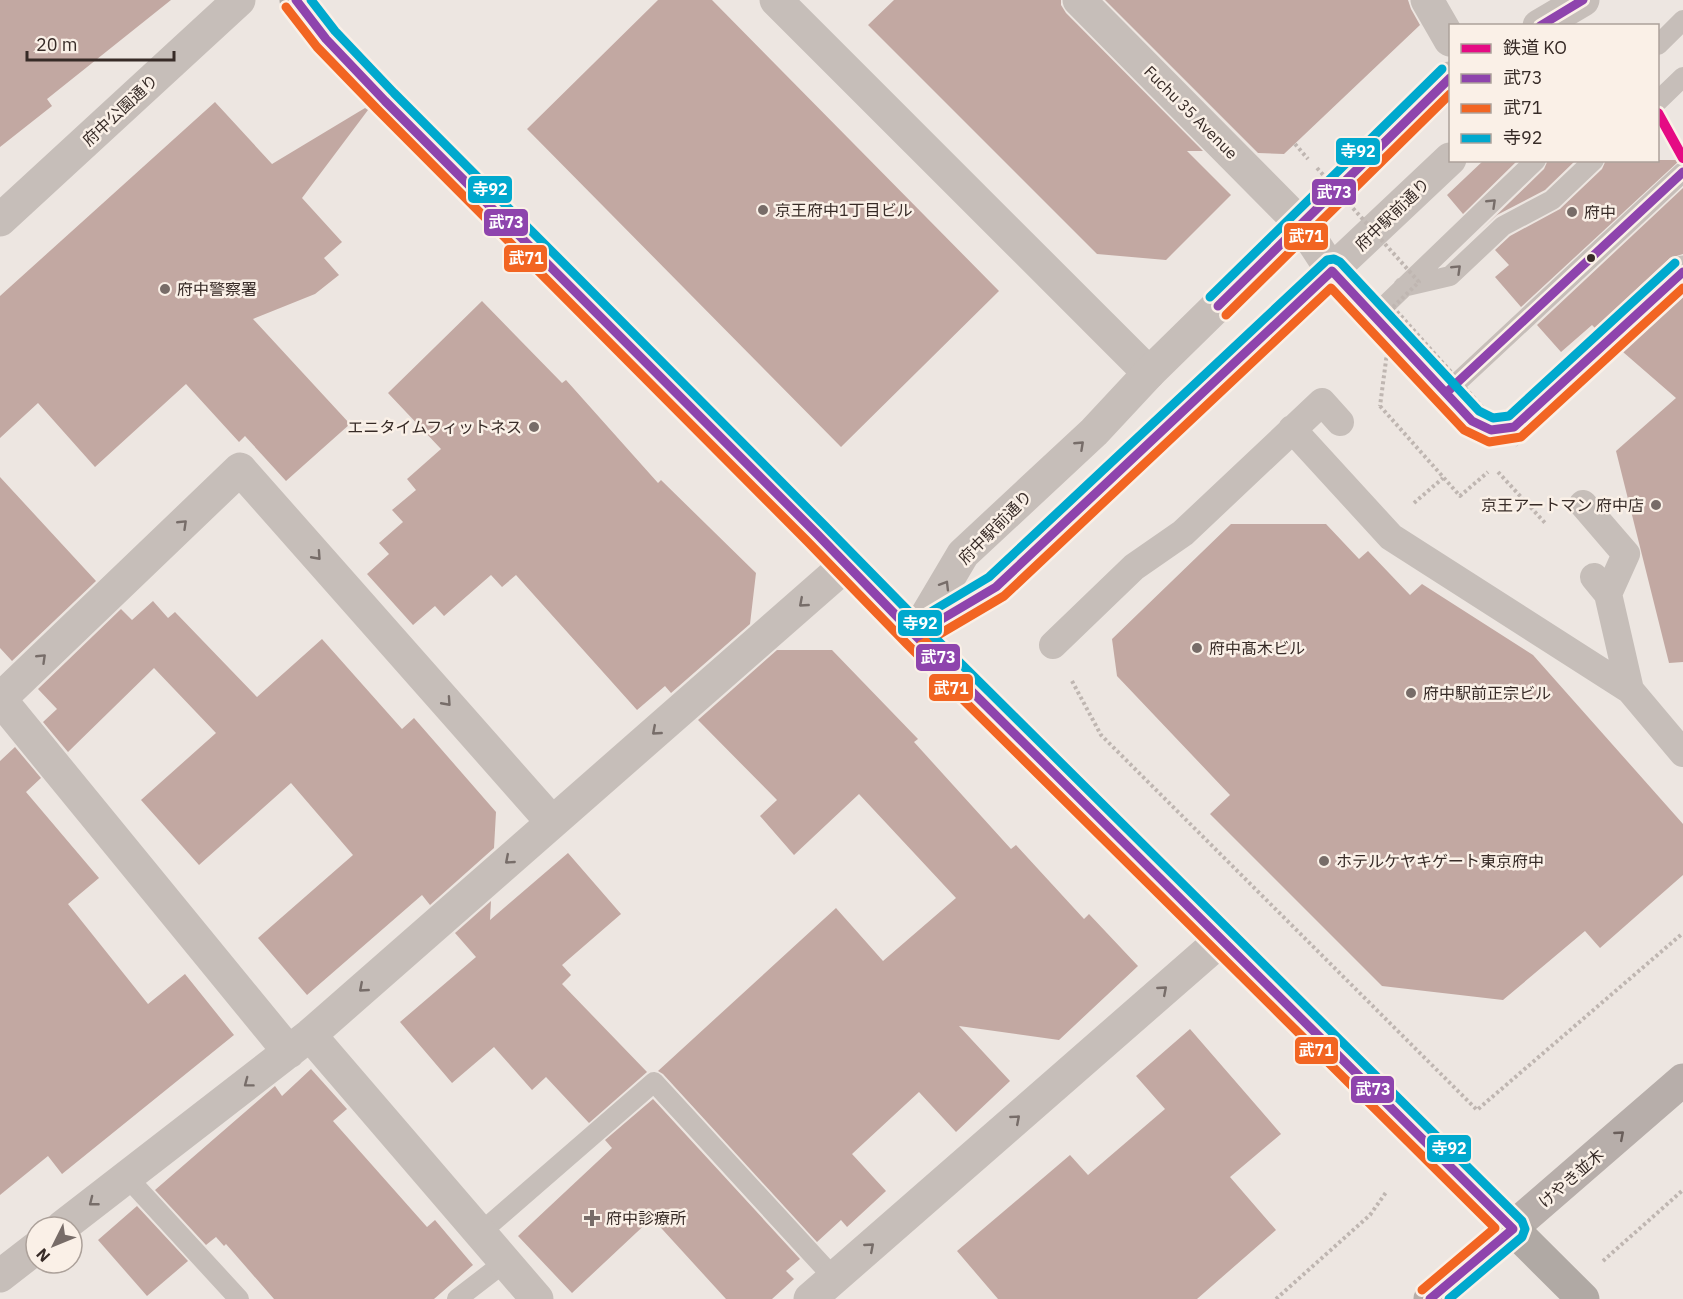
<svg xmlns="http://www.w3.org/2000/svg" width="1683" height="1299" viewBox="0 0 1683 1299" font-family="'IBM Plex Sans','Noto Sans JP',sans-serif">
	<rect width="100%" height="100%" fill="#ede6e1"/>
	<!-- building -->
	<path fill="#c2a8a2" d="M0,0H171L47,99L52,106L0,147Z
		M658,0H712L999,291L841,447L527,129Z
		M894,0H1061V5L1066,13L1203,151H1187L1231,195L1166,260L1097,254L868,25Z
		M1105,0H1408L1411,9L1420,25L1284,154L1258,153Z
		M215,102L272,164L365,108L368,110L302,198L342,242L324,258L339,275L315,294L253,319L350,424L286,481L245,436L239,442L186,384L95,467L38,403L0,438V296Z
		M1484,160H1518L1463,214L1447,195Z
		M1548,160H1576L1545,190L1497,215L1479,232L1544,169Z
		M1606,160H1680L1521,307L1495,277L1509,265L1495,250L1510,236L1560,209L1602,169Z
		M1683,188V254L1670,258L1595,328L1592,325L1561,352L1537,325Z
		M1683,297V662L1669,663L1616,451L1676,398L1623,352Z
		M482,301L562,383L566,380L658,483L661,480L756,573L750,624L671,693L665,686L637,710L516,575L502,587L491,575L444,616L435,606L413,625L367,574L389,554L379,543L403,522L392,510L416,490L407,479L441,449L388,393Z
		M0,477L96,581L12,661L0,648Z
		M1231,524H1326L1359,559L1368,551L1410,595L1422,584L1533,655L1683,824V875L1600,948L1585,931L1503,1000L1382,986L1210,814L1230,795L1117,676L1112,639Z
		M153,601L168,618L175,612L257,697L322,639L402,729L414,718L496,812L494,848L430,905L422,895L307,995L258,938L353,855L291,783L199,865L141,800L216,733L154,668L68,752L43,722L57,709L38,689L121,609L132,620Z
		M777,650H832L918,739L914,742L1011,849L1016,845L1084,919L1089,914L1138,966L1059,1040L959,1026L1010,1081L956,1132L919,1092L852,1154L886,1191L847,1227L841,1220L817,1242L663,1074L658,1071L836,908L883,961L956,898L859,794L794,855L760,816L777,800L698,720Z
		M15,747L41,778L26,792L99,878L68,904L148,1004L185,974L234,1035L62,1174L48,1156L0,1195V761Z
		M568,853L621,914L562,965L571,975L562,984L647,1072L589,1123L546,1077L532,1090L494,1047L452,1083L400,1022L476,957L455,933L491,901L490,920Z
		M1190,1029L1281,1134L1230,1177L1276,1230L1197,1299H998L957,1251L1070,1155L1088,1175L1165,1109L1136,1076Z
		M311,1069L347,1109L333,1121L427,1227L435,1220L473,1265L434,1299H274L226,1244L224,1246L216,1237L206,1245L155,1190L275,1086L282,1096Z
		M653,1099L800,1259L786,1271L794,1279L772,1299H726L652,1218L572,1293L518,1236L612,1148L605,1140Z
		M137,1206L188,1261L147,1296L98,1240Z"/>
	<g fill="none" stroke-linecap="round" stroke-linejoin="round">
		<!-- path -->
		<path stroke="#bfb6b1" stroke-width="4" stroke-dasharray="3 3" stroke-linecap="butt" d="M1295,144L1308,159
			M1380,406L1460,496L1488,472
			M1498,472L1546,524
			M1414,503L1443,478
			M1072,681L1101,735L1477,1110L1683,933
			M1603,1261L1683,1190
			M1276,1299L1370,1215L1387,1191"/>
		<!-- service -->
		<path stroke="#c6beb9" stroke-width="20" d="M1658,45L1683,20
			M1658,101L1683,77
			M1403,287L1450,276L1503,226L1552,200L1594,160
			M1374,316L1536,160
			M1446,393L1683,172
			M126,1176L239,1299
			M480,1233L654,1082L834,1278
			M457,1299L505,1262"/>
		<!-- pedestrian -->
		<path stroke="#c6beb9" stroke-width="28" d="M1292,429L1391,537L1630,690L1683,753
			M1583,504L1626,554L1608,594
			M1594,577L1608,594L1630,690
			M1053,645L1134,567L1183,533L1322,402L1340,422"/>
		<!-- minor -->
		<path stroke="#c6beb9" stroke-width="33" d="M776,0L1149,373
			M1079,0L1302,225L1332,271L1472,421L1491,430L1514,427L1683,272
			M1427,0L1450,40
			M0,699L240,469L552,822
			M0,699L289,1052
			M310,1035L537,1299
			M62,1227L310,1035L847,564
			M0,1276L36,1248
			M810,1299L1221,940"/>
		<!-- tertiary -->
		<path stroke="#c6beb9" stroke-width="33" d="M1539,26L1583,0
			M0,220L239,0
			M919,632L996,587L1450,159
			M915,635L963,554L1094,432L1149,373L1450,78"/>
		<!-- secondary -->
		<path stroke="#b7aeaa" stroke-width="33" d="M1430,1299L1683,1080"/>
		<!-- trunk -->
		<path stroke="#b0a9a4" stroke-width="33" d="M296,0L326,39L385,101L816,533L915,635L1583,1299"/>
		<!-- path-bridge -->
		<path stroke="#bfb6b1" stroke-width="4" stroke-dasharray="3 3" stroke-linecap="butt" d="M1317,168L1419,282L1393,307L1380,406
			M1393,307L1517,446"/>
		<!-- bus-1 casing -->
		<g stroke="#faf0e7" stroke-width="14">
			<path id="bus-1" d="M296,0L326,39L385,101L816,533L915,635L1513,1229L1430,1299
				M1540,26L1583,0
				M1218,306L1450,78
				M1446,393L1683,172
				M915,635L996,587L1332,271L1472,421L1491,430L1514,427L1683,272"/>
		</g>
		<!-- bus-2 casing -->
		<g stroke="#faf0e7" stroke-width="14">
			<path id="bus-2" d="M286,7L317,47L377,109L807,541L907,644L1495,1228L1422,1290
				M1226,315L1450,94
				M921,645L1004,596L1331,288L1464,430L1489,442L1521,437L1683,288"/>
		</g>
		<!-- bus-3 casing -->
		<g stroke="#faf0e7" stroke-width="14">
			<path id="bus-3" d="M311,0L335,31L394,93L824,525L924,627L1522,1221L1525,1229L1522,1237L1449,1299
				M1210,297L1442,69
				M909,625L989,577L1327,260L1334,259L1340,262L1479,411L1493,418L1509,416L1675,263"/>
		</g>
		<!-- bus-1 -->
		<use href="#bus-1" stroke="#8e44ad" stroke-width="9"/>
		<!-- bus-2 -->
		<use href="#bus-2" stroke="#f26522" stroke-width="9"/>
		<!-- bus-3 -->
		<use href="#bus-3" stroke="#00a9ce" stroke-width="9"/>
		<!-- rail-1 casing -->
		<g stroke="#faf0e7" stroke-width="15">
			<path id="rail-1" d="M1658,113L1683,158"/>
		</g>
		<!-- rail-1 -->
		<use href="#rail-1" stroke="#e50b84" stroke-width="10"/>
	</g>
	<!-- one-way arrows -->
	<defs><path id="oneway-chevron" d="M-2-3.5L2.5 0L-2 3.5" fill="none" stroke-width="1.6" stroke-linecap="round" stroke-linejoin="round" transform="scale(1.5)"/></defs>
	<g stroke="#776d69">
		<use href="#oneway-chevron" transform="translate(1492 203) rotate(-44)"/>
		<use href="#oneway-chevron" transform="translate(1457 269) rotate(-44)"/>
		<use href="#oneway-chevron" transform="translate(1080 445) rotate(-43)"/>
		<use href="#oneway-chevron" transform="translate(183 524) rotate(-44)"/>
		<use href="#oneway-chevron" transform="translate(317 556) rotate(48)"/>
		<use href="#oneway-chevron" transform="translate(945 585) rotate(-59)"/>
		<use href="#oneway-chevron" transform="translate(803 603) rotate(139)"/>
		<use href="#oneway-chevron" transform="translate(42 658) rotate(-44)"/>
		<use href="#oneway-chevron" transform="translate(447 702) rotate(48)"/>
		<use href="#oneway-chevron" transform="translate(656 731) rotate(139)"/>
		<use href="#oneway-chevron" transform="translate(509 860) rotate(139)"/>
		<use href="#oneway-chevron" transform="translate(363 988) rotate(139)"/>
		<use href="#oneway-chevron" transform="translate(1163 990) rotate(-41)"/>
		<use href="#oneway-chevron" transform="translate(248 1083) rotate(143)"/>
		<use href="#oneway-chevron" transform="translate(1016 1119) rotate(-41)"/>
		<use href="#oneway-chevron" transform="translate(93 1202) rotate(142)"/>
		<use href="#oneway-chevron" transform="translate(870 1247) rotate(-41)"/>
	</g>
	<use stroke="#6a5f5b" href="#oneway-chevron" transform="translate(1620 1135) rotate(-41)"/>
	<!-- markers -->
	<g fill="#776c68" stroke="#faf0e7" stroke-width="2">
		<circle cx="763" cy="210" r="6"/>
		<circle cx="1572" cy="212" r="6"/>
		<circle cx="165" cy="289" r="6"/>
		<circle cx="534" cy="427" r="6"/>
		<circle cx="1656" cy="505" r="6"/>
		<circle cx="1197" cy="648" r="6"/>
		<circle cx="1411" cy="693" r="6"/>
		<circle cx="1324" cy="861" r="6"/>
		<path d="M589 1209h6v6h6v6h-6v6h-6v-6h-6v-6h6z"/>
	</g>
	<circle fill="#372b27" stroke="#faf0e7" stroke-width="2" cx="1591" cy="258" r="5"/>
	<g text-anchor="middle" dominant-baseline="central" stroke-width="5" stroke-linejoin="round" paint-order="stroke">
		<!-- street labels -->
		<g font-size="16" fill="#372b27" stroke="#faf0e7">
			<text transform="translate(120 110) rotate(-43)">府中公園通り</text>
			<text transform="translate(1191 112) rotate(45)">Fuchu 35 Avenue</text>
			<text transform="translate(1392 214) rotate(-44)">府中駅前通り</text>
			<text transform="translate(995 527) rotate(-45)">府中駅前通り</text>
			<text transform="translate(1571 1178) rotate(-41)">けやき並木</text>
		</g>
		<!-- poi labels -->
		<g font-size="16" fill="#372b27" stroke="#faf0e7" text-anchor="start">
			<text x="775" y="210">京王府中1丁目ビル</text>
			<text x="1584" y="212">府中</text>
			<text x="177" y="289">府中警察署</text>
			<text x="522" y="427" text-anchor="end">エニタイムフィットネス</text>
			<text x="1644" y="505" text-anchor="end">京王アートマン 府中店</text>
			<text x="1209" y="648">府中髙木ビル</text>
			<text x="1423" y="693">府中駅前正宗ビル</text>
			<text x="1336" y="861">ホテルケヤキゲート東京府中</text>
			<text x="606" y="1218">府中診療所</text>
		</g>
	</g>
	<g stroke="#faf0e7" stroke-width="2">
		<rect x="1335" y="137" width="46" height="29" rx="6" fill="#00a9ce"/>
		<rect x="467" y="175" width="46" height="29" rx="6" fill="#00a9ce"/>
		<rect x="1311" y="178" width="46" height="28" rx="6" fill="#8e44ad"/>
		<rect x="483" y="208" width="46" height="29" rx="6" fill="#8e44ad"/>
		<rect x="1283" y="222" width="46" height="29" rx="6" fill="#f26522"/>
		<rect x="503" y="244" width="45" height="29" rx="6" fill="#f26522"/>
		<rect x="897" y="609" width="46" height="28" rx="6" fill="#00a9ce"/>
		<rect x="915" y="643" width="46" height="29" rx="6" fill="#8e44ad"/>
		<rect x="928" y="673" width="46" height="29" rx="6" fill="#f26522"/>
		<rect x="1294" y="1036" width="45" height="29" rx="6" fill="#f26522"/>
		<rect x="1350" y="1075" width="45" height="29" rx="6" fill="#8e44ad"/>
		<rect x="1426" y="1134" width="46" height="29" rx="6" fill="#00a9ce"/>
	</g>
	<g font-size="16" text-anchor="middle" font-weight="bold" fill="#fff">
		<text x="1358" y="157">寺92</text>
		<text x="490" y="195">寺92</text>
		<text x="1334" y="198">武73</text>
		<text x="506" y="228">武73</text>
		<text x="1306" y="242">武71</text>
		<text x="526" y="264">武71</text>
		<text x="920" y="629">寺92</text>
		<text x="938" y="663">武73</text>
		<text x="951" y="694">武71</text>
		<text x="1316" y="1056">武71</text>
		<text x="1373" y="1095">武73</text>
		<text x="1449" y="1154">寺92</text>
	</g>
	<!-- legend -->
	<rect x="1449" y="24" width="210" height="138" fill="#faf0e7" stroke="#aca19a" stroke-width="1.5"/>
	<rect x="1461" y="44" width="30" height="9" fill="#e50b84" stroke="#aca19a" stroke-width="1.5"/>
	<text x="1503" y="54" font-size="18" fill="#372b27">鉄道 KO</text>
	<rect x="1461" y="74" width="30" height="9" fill="#8e44ad" stroke="#aca19a" stroke-width="1.5"/>
	<text x="1503" y="84" font-size="18" fill="#372b27">武73</text>
	<rect x="1461" y="104" width="30" height="9" fill="#f26522" stroke="#aca19a" stroke-width="1.5"/>
	<text x="1503" y="114" font-size="18" fill="#372b27">武71</text>
	<rect x="1461" y="134" width="30" height="9" fill="#00a9ce" stroke="#aca19a" stroke-width="1.5"/>
	<text x="1503" y="144" font-size="18" fill="#372b27">寺92</text>
	<!-- north arrow -->
	<g transform="translate(54 1245) rotate(227)"><circle r="28" fill="#faf0e7" stroke="#aca19a" stroke-width="1.5"/>
	<path d="M0-4.5L10 22L0 15L-10 22Z" fill="#776c68"/>
	<text y="-9" font-size="16" font-weight="bold" text-anchor="middle" fill="#372b27">N</text>
	</g>
	<!-- scale -->
	<path d="M27 51v9h147v-9" fill="none" stroke="#372b27" stroke-width="3"/>
	<text x="36" y="51" font-size="18" fill="#372b27" stroke="#faf0e7" stroke-width="4.5" paint-order="stroke">20 m</text>
</svg>
